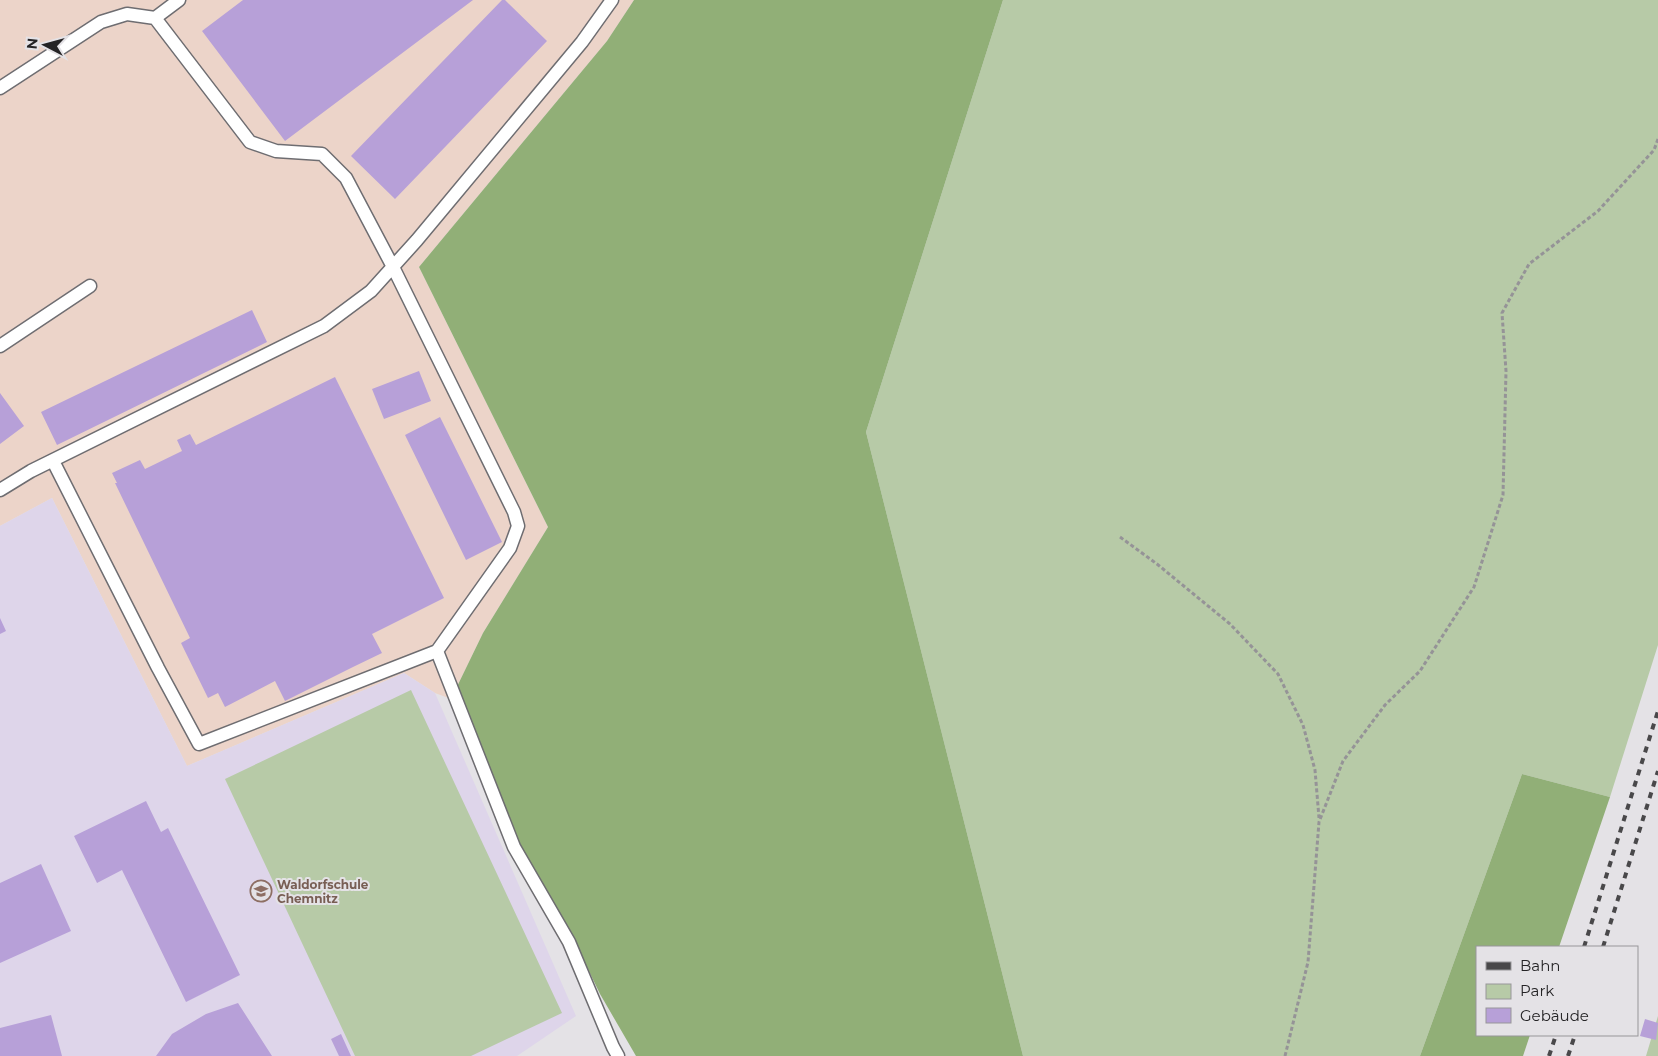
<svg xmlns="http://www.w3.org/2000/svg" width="1658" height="1056" viewBox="0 0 1658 1056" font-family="Montserrat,sans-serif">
	<rect width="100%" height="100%" fill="#e4e2e6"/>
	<!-- commercial -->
	<path fill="#ecd4c9" d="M0,0H634L607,41L419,267L548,527L483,633L451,699L435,693L404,673L187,766L52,498L0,526Z"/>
	<!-- education -->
	<path fill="#ded5ea" d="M52,498L187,766L404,673L435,693L576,1016L517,1056H0V526Z"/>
	<!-- green -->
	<path fill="#b7caa7" d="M1003,0H1658V645L1610,797L1522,774L1420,1056H1023L866,432Z
		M411,690L562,1013L471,1056H355L225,779Z
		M1658,1016V1056H1646Z"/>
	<!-- forest -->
	<path fill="#91af77" d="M634,0H1003L866,432L1023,1056H636L600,994L573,938L477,769L451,699L483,633L548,527L419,267L607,41Z
		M1522,774L1610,797L1559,947H1477V1035H1530L1523,1056H1420Z"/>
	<!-- building -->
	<path fill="#b7a0d8" d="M243,0H473L285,141L202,31Z
		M502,0H505L547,41L395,199L351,156Z
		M252,310L267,342L57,445L41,412Z
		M419,371L431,401L384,419L372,389Z
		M335,377L444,598L372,634L382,653L353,667L285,701L275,681L225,707L218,693L208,698L181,643L190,638L115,483H117L112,473L140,460L145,469L182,451L177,440L190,434L196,445Z
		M0,393L24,426L0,444Z
		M440,417L502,542L466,560L405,435Z
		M0,618L6,631L0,634Z
		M146,801L161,832L168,828L240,975L186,1002L122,870L97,883L74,836Z
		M41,864L71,931L0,963V883Z
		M238,1003L272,1056H156L172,1034L206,1014Z
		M51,1015L62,1056H0V1028Z
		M1645,1019L1658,1023L1656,1040L1640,1036Z
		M341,1034L351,1056H339L331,1039Z"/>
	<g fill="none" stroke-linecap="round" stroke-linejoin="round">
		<!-- service casing -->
		<g stroke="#6e6d71" stroke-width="15">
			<path id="service" d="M155,18L179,0
				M0,88L101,22L127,14L155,18L250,142L276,151L322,154L346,178L393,267L514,512L518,526L510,548L437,651L199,744L158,668L53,461
				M0,346L90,286
				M0,490L31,471L324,326L371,291L417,240L582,42L612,0
				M437,651L514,847L569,942L613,1047L618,1056"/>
		</g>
		<!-- path -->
		<path stroke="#959397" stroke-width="3" stroke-dasharray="4 2.5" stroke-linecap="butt" d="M1120,537L1157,564L1230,624L1278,674L1303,725L1315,770L1319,818
			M1285,1056L1308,962L1319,822L1343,761L1385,705L1420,671L1474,587L1503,495L1506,371L1502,313L1529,264L1598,211L1654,150L1658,139"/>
		<!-- service -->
		<use href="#service" stroke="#fff" stroke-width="12"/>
		<!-- rail -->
		<path stroke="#49484a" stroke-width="4" stroke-dasharray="6 6" stroke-linecap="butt" d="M1584,947L1658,711
			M1603,947L1658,771
			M1549,1056L1556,1035
			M1568,1056L1575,1035"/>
	</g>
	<!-- icons -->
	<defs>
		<g id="school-ring" transform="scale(1.125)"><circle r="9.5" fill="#e4e2e6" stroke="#8d6e63" stroke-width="1.5"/><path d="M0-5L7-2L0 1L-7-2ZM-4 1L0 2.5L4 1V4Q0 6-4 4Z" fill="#8d6e63"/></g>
	</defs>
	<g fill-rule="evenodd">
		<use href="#school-ring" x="261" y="891"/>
	</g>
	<g text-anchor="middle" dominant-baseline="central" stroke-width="4" stroke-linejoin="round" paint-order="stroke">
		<!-- education labels -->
		<g font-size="12" font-weight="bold" fill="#785e54" stroke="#e4e2e6" text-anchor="start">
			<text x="277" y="884">Waldorfschule<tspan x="277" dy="14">Chemnitz</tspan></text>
		</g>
	</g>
	<!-- legend -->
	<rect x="1476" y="946" width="162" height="90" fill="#e4e2e6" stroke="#979699"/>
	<rect x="1486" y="962" width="25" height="8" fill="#49484a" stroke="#979699"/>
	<text x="1520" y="971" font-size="15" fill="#242325">Bahn</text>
	<rect x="1486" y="984" width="25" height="15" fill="#b7caa7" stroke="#979699"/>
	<text x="1520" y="996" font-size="15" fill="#242325">Park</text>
	<rect x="1486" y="1008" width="25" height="15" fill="#b7a0d8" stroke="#979699"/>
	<text x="1520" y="1021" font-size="15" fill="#242325">Gebäude</text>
	<!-- north arrow -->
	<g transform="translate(45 45) rotate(276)" stroke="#e4e2e6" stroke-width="4" paint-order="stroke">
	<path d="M0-4L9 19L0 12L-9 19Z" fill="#242325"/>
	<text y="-8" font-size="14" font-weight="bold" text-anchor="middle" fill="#242325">N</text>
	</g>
</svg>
